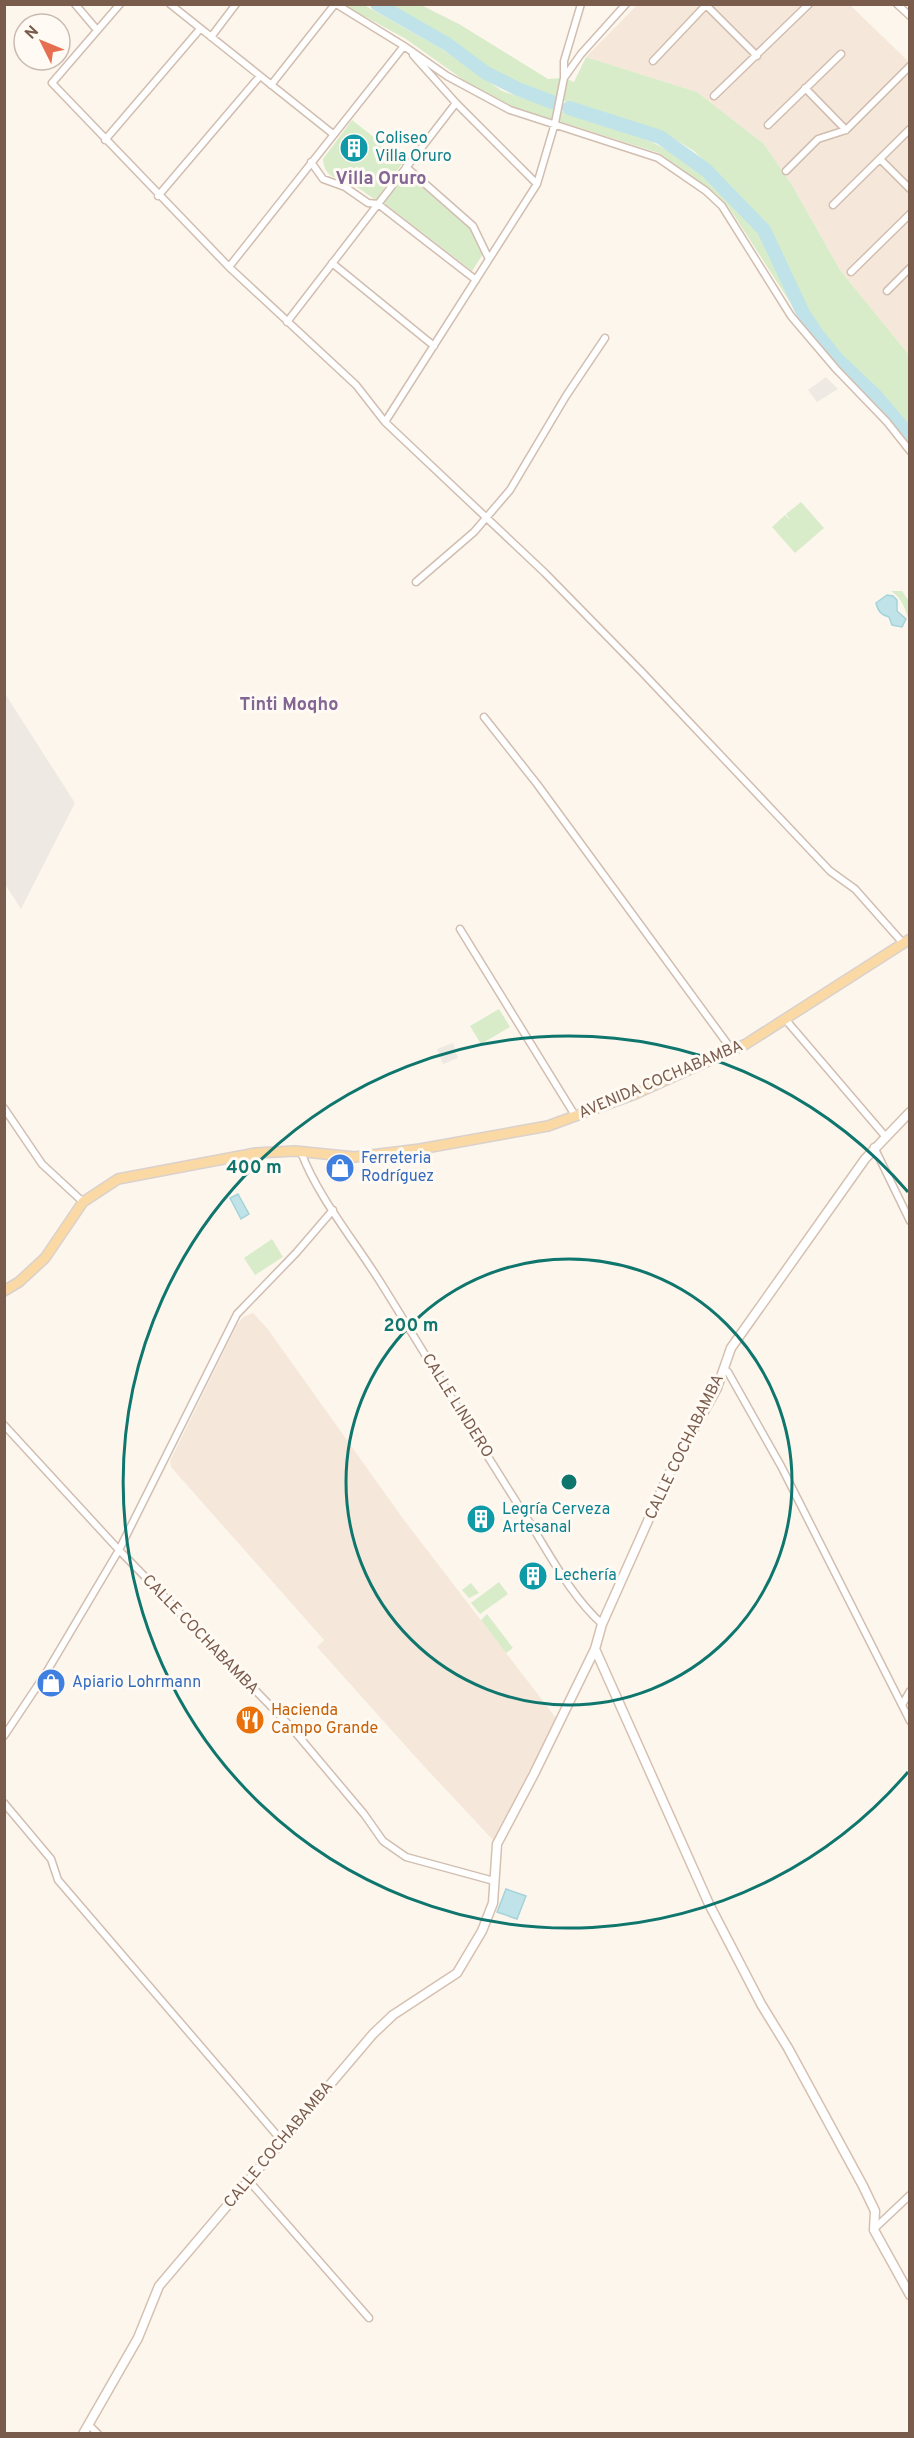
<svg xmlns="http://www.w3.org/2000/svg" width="914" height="2438" viewBox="0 0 914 2438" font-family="Overpass,sans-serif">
	<rect width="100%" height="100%" fill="#fdf6ec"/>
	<!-- residential -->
	<path fill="#f5e8da" d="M637,5H850L909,62V355L840,270L792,185L764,144L697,92L586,57Z
		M253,1313L267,1328L404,1520L556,1718L494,1841L421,1763L317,1647L324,1640L171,1467L170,1461L236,1327L243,1317Z"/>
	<!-- industrial -->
	<path fill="#efe9e4" d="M826,377L838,389L817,402L808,390Z
		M4,692L75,803L21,909L5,884Z
		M453,1043L458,1058L443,1064L437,1049Z"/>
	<!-- green -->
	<path fill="#d8ecc9" d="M344,5H364L440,48L502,91L652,142L676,155L703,174L759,232L799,316L728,206L715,193L659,153L514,107L465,81L406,39Z
		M384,5H421L459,24L548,79L564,78L574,82L586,57L697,92L764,144L792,185L840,270L909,355V429L871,384L847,362L809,313L768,227L731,186L694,151L662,131L581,107L521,86L492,71L445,38L394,13Z
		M352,120L404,161L376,200C369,196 362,190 355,186C341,178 324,180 323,159Z
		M407,174L469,228L483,254L472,271L384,203Z
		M801,502L824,528L795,553L772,527L785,515L790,520L786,514Z
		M891,591H902L909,601V620C905,609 902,598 891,591Z
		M499,1009L510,1027L481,1044L470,1026Z
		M272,1239L283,1257L255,1275L244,1258Z
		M499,1582L508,1594L480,1614L471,1603Z
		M471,1583L479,1593L469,1598L462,1590Z
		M487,1614L513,1648L506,1653L481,1620Z"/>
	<!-- water -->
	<path fill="#bfe3e8" stroke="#a5d3da" stroke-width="1.5" d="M887,595L893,596L897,600V611L906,619L902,627L892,625L889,617C881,615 878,611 876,603Z
		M238,1194L249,1214L241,1219L230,1198Z
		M506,1889L526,1896L517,1919L497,1912Z"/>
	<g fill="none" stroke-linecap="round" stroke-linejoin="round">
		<!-- river -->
		<path stroke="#bfe3e8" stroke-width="14" d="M377,4L447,44L486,73L518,89L552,102
			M569,108L660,137L706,170L764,230L804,315L817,334L837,359L875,395L910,436"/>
		<!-- street casing -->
		<g stroke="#d1beb0" stroke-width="9">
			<path id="street" d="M75,4L97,30
				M120,4L52,83L229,267L356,385L385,422L545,573L641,671L830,871L855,889L902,942
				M170,4L333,134
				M336,4L404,46L447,76L510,110L658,158L706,191L722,206L791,316L836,369L887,422L910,451
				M897,4L910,16
				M706,5L757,56
				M211,37L236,4
				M413,55L456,103L537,184
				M653,61L707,4
				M564,77V61L581,4
				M271,85L335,4
				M805,88L846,130
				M714,96L809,4
				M768,125L841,54
				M105,140L200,29
				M880,159L910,189
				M311,162L323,179L345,187L368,203L378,204L476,280
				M406,167L473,226L488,257
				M786,171L818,139L846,130L910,66
				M158,196L260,76
				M833,205L910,129
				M332,263L434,346
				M229,267L404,46
				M851,272L910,214
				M887,291L910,268
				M287,322L456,103
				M385,422L537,184L555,123L564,78L581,54L626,4
				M416,582L474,532L510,490L566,396L605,338
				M484,717L537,784L732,1050
				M460,929L576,1117
				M785,1019L885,1136
				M4,1108L42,1164L83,1202
				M874,1147L910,1221
				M301,1152C318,1198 358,1245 384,1288C432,1365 479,1444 528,1520C550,1555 571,1596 602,1624
				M724,1369L728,1372L781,1466L910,1721
				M4,1425L119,1550L290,1726L364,1814L383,1841L406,1857L494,1881
				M902,1705L910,1691
				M4,1736L46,1673L119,1550L237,1314L296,1253L333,1210
				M4,1803L51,1859L58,1880L282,2141
				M249,2181L369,2318
				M874,2229L910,2195
				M89,2425L98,2434"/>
		</g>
		<!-- secondary casing -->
		<g stroke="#d6c0b0" stroke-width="11">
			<path id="secondary" d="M595,1649L709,1904L761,2004L788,2048L863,2186L875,2211L874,2230L910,2295
				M83,2434L138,2338L159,2286L373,2034L393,2015L457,1973L482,1931L493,1903L497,1844L534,1774L595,1649L602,1624L668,1476L717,1388L731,1348L865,1159L910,1112"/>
		</g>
		<!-- primary casing -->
		<g stroke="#dad1cd" stroke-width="12">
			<path id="primary" d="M4,1291L19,1282L45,1258L83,1202L118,1179L256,1153L295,1151L355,1157L420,1149L548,1126L635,1094L746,1044L910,939"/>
		</g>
		<!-- street -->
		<use href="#street" stroke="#fff" stroke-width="6"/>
		<!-- secondary -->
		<use href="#secondary" stroke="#fff" stroke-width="8"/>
		<!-- primary -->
		<use href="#primary" stroke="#fbd9a5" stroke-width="9"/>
	</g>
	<!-- distance rings -->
	<g fill="none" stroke="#0f766e" stroke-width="3">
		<circle cx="569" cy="1482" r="223"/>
		<path d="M908 1772A446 446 0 1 1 908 1192"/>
	</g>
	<!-- icons -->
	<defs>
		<g id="building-disc" transform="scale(1.5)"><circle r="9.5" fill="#0f9aa8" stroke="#fffaf3"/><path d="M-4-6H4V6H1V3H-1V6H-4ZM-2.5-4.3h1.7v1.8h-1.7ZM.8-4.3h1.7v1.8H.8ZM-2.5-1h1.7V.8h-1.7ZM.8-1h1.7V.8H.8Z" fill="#fff"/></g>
		<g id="shop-disc" transform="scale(1.5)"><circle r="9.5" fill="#3f7fe0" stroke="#fffaf3"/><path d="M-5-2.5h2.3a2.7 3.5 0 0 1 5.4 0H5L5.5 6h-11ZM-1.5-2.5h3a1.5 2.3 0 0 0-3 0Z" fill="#fff"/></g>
		<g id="restaurant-disc" transform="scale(1.5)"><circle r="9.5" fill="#e8710a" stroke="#fffaf3"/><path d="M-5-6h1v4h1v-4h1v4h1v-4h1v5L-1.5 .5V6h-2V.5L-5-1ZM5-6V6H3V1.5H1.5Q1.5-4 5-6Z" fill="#fff"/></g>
	</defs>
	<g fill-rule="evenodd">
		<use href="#building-disc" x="354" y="148"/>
		<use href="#shop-disc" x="340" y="1168"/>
		<use href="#building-disc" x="481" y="1519"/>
		<use href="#building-disc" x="533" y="1576"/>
		<use href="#shop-disc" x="51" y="1683"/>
		<use href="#restaurant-disc" x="250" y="1720"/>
	</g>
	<g text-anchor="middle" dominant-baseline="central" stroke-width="6" stroke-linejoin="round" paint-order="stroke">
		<!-- culture labels -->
		<g font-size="16" fill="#0d838f" stroke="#fffaf3" text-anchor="start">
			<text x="375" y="139">Coliseo<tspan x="375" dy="18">Villa Oruro</tspan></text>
			<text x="502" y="1510">Legría Cerveza<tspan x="502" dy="18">Artesanal</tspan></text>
			<text x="554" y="1576">Lechería</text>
		</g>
		<!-- street labels -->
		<g font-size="16" fill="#7a5c4d" stroke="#fffaf3">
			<text transform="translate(661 1080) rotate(-23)">AVENIDA COCHABAMBA</text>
			<text transform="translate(457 1406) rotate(58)">CALLE LINDERO</text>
			<text transform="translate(685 1447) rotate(-64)">CALLE COCHABAMBA</text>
			<text transform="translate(200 1635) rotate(46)">CALLE COCHABAMBA</text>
			<text transform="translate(279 2145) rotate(-50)">CALLE COCHABAMBA</text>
		</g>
		<!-- shop labels -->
		<g font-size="16" fill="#366cbe" stroke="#fffaf3" text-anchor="start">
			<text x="361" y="1159">Ferreteria<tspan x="361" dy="18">Rodríguez</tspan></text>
			<text x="72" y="1683">Apiario Lohrmann</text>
		</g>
		<!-- food labels -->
		<g font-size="16" fill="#c56008" stroke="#fffaf3" text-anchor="start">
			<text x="271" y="1711">Hacienda<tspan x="271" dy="18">Campo Grande</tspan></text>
		</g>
		<!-- neighbourhood labels -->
		<g font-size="18" font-weight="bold" fill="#846695" stroke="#fffaf3">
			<text x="381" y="179">Villa Oruro</text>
			<text x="289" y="705">Tinti Moqho</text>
		</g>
	</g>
	<circle cx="569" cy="1482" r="9" fill="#0f766e" stroke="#fffaf3" stroke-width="3"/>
	<g font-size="18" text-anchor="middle" font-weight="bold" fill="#0f766e" stroke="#fffaf3" stroke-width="6" stroke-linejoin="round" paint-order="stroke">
		<text x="254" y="1173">400 m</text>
		<text x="411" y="1331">200 m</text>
	</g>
	<!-- border -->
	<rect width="914" height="2438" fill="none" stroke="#7a5c4d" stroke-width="12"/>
	<!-- north arrow -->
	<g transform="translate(42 42) rotate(313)"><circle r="28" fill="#fffaf3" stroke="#cabbb1" stroke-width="1.5"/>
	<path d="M0-4.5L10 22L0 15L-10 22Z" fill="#e76f51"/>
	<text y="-9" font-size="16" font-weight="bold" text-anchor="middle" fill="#7a5c4d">N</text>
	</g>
</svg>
